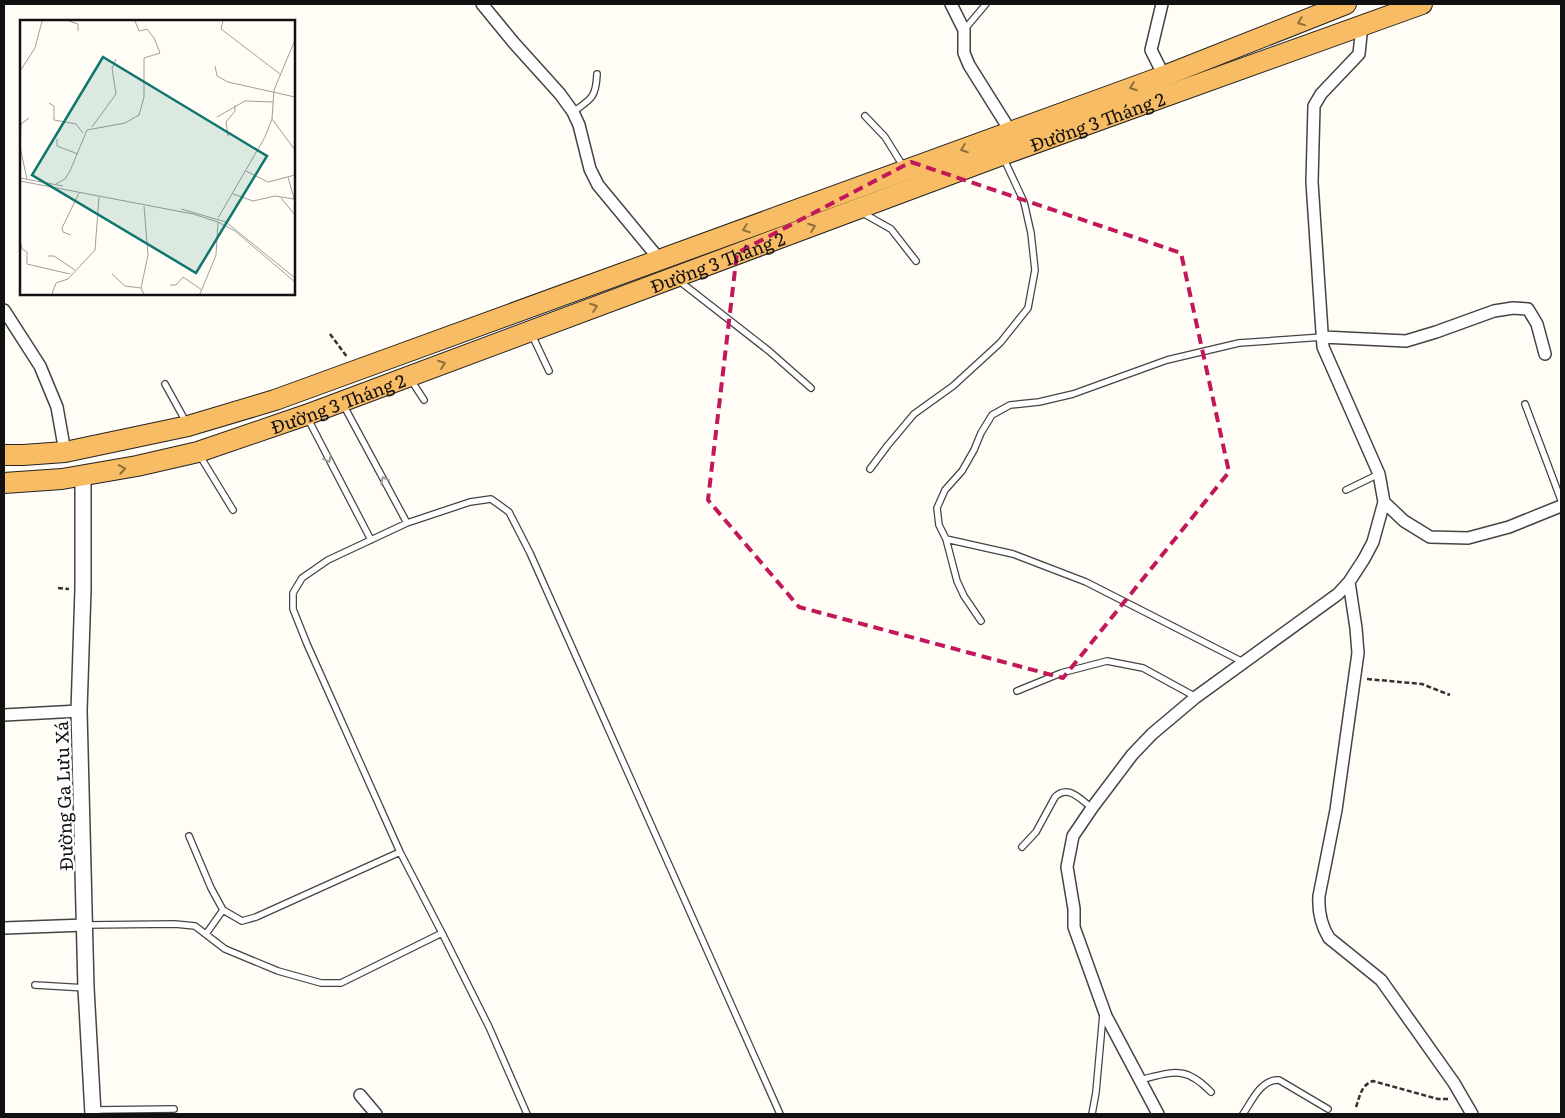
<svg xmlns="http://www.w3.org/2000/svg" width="1565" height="1118" viewBox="0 0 1565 1118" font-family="Literata,serif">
	<rect width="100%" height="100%" fill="#fffdf5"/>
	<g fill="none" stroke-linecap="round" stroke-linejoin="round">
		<!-- service casing -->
		<g stroke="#444" stroke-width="8">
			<path id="service" d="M964,30L986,4
				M573,112C591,99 596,98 597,74
				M865,116L885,137L903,166
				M861,212L891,229L916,261
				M678,280L769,351L811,388
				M532,335L549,371
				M411,380L424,400
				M165,384L186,422
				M1525,404L1561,500
				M344,406L407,523
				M307,417L371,540
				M200,456L233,510
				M870,469L888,445L914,414L953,386L1000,343L1028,308L1035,270L1031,233L1024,202L1003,157
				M1346,490L1379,474
				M946,539L1013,554L1086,582L1243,662
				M981,621L964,596L957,581L946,539L939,525L937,508L945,490L962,471L974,450L981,433L992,415L1010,405L1039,402L1073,394L1167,360L1239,343L1323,337
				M1017,691L1061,673L1107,661L1143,668L1196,697
				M189,836L211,888L223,910L242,921L256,917L400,852
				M1022,847L1036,832L1055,797C1068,784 1080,799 1092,808
				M85,925L175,924L195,926L225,949L278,971L321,983H341L442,933L400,852L307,644L293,609V593L302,578L328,560L407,523L470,502L491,499L509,512L530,553L780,1114
				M442,933L489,1027L527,1114
				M206,934L223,910
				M35,985L86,988
				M1139,1080C1173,1072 1185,1065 1211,1092
				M95,1110L174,1109
				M1092,1114L1096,1092L1103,1014
				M1243,1114C1252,1101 1261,1079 1279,1080L1328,1109"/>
		</g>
		<!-- minor casing -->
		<g stroke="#444" stroke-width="14">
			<path id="minor" d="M482,4L514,43L560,94L573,112L579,125L590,169L598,185L660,260
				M951,4L964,30V53L969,65L1011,132
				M1162,4L1151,50L1164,76
				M4,310L40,366L57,407L65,452
				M1323,337L1406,341L1436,332L1494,311L1513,308L1528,309L1537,324L1545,354
				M1384,502L1404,521L1430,537L1468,538L1509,527L1561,506
				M1349,582L1356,628L1358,653L1336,810L1319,896C1318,912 1321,925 1329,938L1381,980L1454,1083L1472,1114
				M4,715L79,711
				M4,928L85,925
				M360,1095L376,1114
				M1158,1114L1106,1016L1074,927V909L1067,867L1073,836L1092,808L1132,755L1152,734L1196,697L1338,594L1349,582L1364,559L1373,542L1384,502L1379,474L1323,347L1312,182L1314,106L1321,94L1359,54L1362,25"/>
		</g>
		<!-- tertiary casing -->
		<g stroke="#444" stroke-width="18">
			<path id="tertiary" d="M83,476V589L79,711L86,988L93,1114"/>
		</g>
		<!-- trunk casing -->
		<g stroke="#222" stroke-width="22">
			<g id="trunk">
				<path d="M4,455H23L65,452L188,426L275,400L1164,76L1346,4"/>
				<path id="s1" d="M4,483L62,479L137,466L198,452L306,415L1002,155L1422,4"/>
			</g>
		</g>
		<!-- path -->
		<path stroke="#333" stroke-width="2.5" stroke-dasharray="5 2.5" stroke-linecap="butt" d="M330,334L347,357
			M58,588L69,589
			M1367,679L1422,684L1450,695
			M1356,1107C1360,1096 1361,1085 1373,1081L1438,1099H1448"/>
		<!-- service -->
		<use href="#service" stroke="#fff" stroke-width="5.5"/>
		<!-- minor -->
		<use href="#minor" stroke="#fff" stroke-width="11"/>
		<!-- tertiary -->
		<use href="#tertiary" stroke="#fff" stroke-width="15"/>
		<!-- trunk -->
		<use href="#trunk" stroke="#f7bc64" stroke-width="20"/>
	</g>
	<!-- one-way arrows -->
	<defs><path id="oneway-chevron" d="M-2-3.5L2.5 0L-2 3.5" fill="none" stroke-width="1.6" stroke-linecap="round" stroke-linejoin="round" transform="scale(1.25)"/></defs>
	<g stroke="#906f3f">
		<use href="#oneway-chevron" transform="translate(1301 22) rotate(158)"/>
		<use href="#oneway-chevron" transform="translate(1133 87) rotate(160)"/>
		<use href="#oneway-chevron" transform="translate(964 149) rotate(160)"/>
		<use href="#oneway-chevron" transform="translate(812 227) rotate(-20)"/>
		<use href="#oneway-chevron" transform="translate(746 229) rotate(160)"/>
		<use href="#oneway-chevron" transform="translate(594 307) rotate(-20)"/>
		<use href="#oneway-chevron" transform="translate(442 364) rotate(-20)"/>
		<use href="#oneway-chevron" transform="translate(122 469) rotate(-10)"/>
	</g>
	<g stroke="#a0a0a0">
		<use href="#oneway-chevron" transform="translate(328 459) rotate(62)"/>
		<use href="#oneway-chevron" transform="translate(384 480) rotate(-118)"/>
	</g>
	<!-- marked area -->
	<path fill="none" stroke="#c2185b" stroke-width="4" stroke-dasharray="10 6" stroke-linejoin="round" d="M911,162L1181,253L1229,472L1063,678L799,607L708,500L737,253Z"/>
	<g text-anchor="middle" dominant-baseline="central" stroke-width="5" stroke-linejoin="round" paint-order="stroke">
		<!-- street labels -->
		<g font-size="18" fill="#111" stroke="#fff">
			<text stroke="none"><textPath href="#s1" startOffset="1155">Đường 3 Tháng 2</textPath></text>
			<text stroke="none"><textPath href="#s1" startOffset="750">Đường 3 Tháng 2</textPath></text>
			<text stroke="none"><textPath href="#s1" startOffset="345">Đường 3 Tháng 2</textPath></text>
			<text transform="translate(63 796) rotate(-92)">Đường Ga Lưu Xá</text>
		</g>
	</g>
	<!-- overview -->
	<g transform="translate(20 20)">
		<rect width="275" height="275" fill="#fffdf5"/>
		<path fill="none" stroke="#a09f9a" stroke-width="1" d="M49,1L58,4V11M203,1L201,9L260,54M195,46L197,56L208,62L275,77M0,51L15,28L22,1M29,83L34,86V100L56,104L63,113M197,97L225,81L253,82M252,99L275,130M72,107L96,74L92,48L96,39M208,116L206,102L215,91V85M37,119V126L58,134M226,151L248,162L275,155M268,157L275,182M0,158L43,166M7,159L0,127L1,104L9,98M0,161L173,194L198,202L215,211L275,262M36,164L45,159L50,151L67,110L105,103L119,95L124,77V38L140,33L134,18L127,9L119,11L115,1M213,174L233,181L255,176L274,179M261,178L275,195M124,186L128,235L121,268L124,274M161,189L206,202L275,258M198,198L245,117L252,99L254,70L275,20M51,215L43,212L42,208L59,173M1,224L2,229L7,232V244L50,254M28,236H34L55,250M92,254L105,266L121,268M150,265H156L163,257L182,270M32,274L36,263L48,259L75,230L79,177M180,274L196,235L198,202"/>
		<path fill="#0f766e" fill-opacity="0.15" stroke="#0f766e" stroke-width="2.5" d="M83,37L247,136L176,253L12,155Z"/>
		<rect width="275" height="275" fill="none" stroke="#111" stroke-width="2.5"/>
	</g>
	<!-- border -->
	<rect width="1565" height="1118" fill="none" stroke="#111111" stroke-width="10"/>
</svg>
